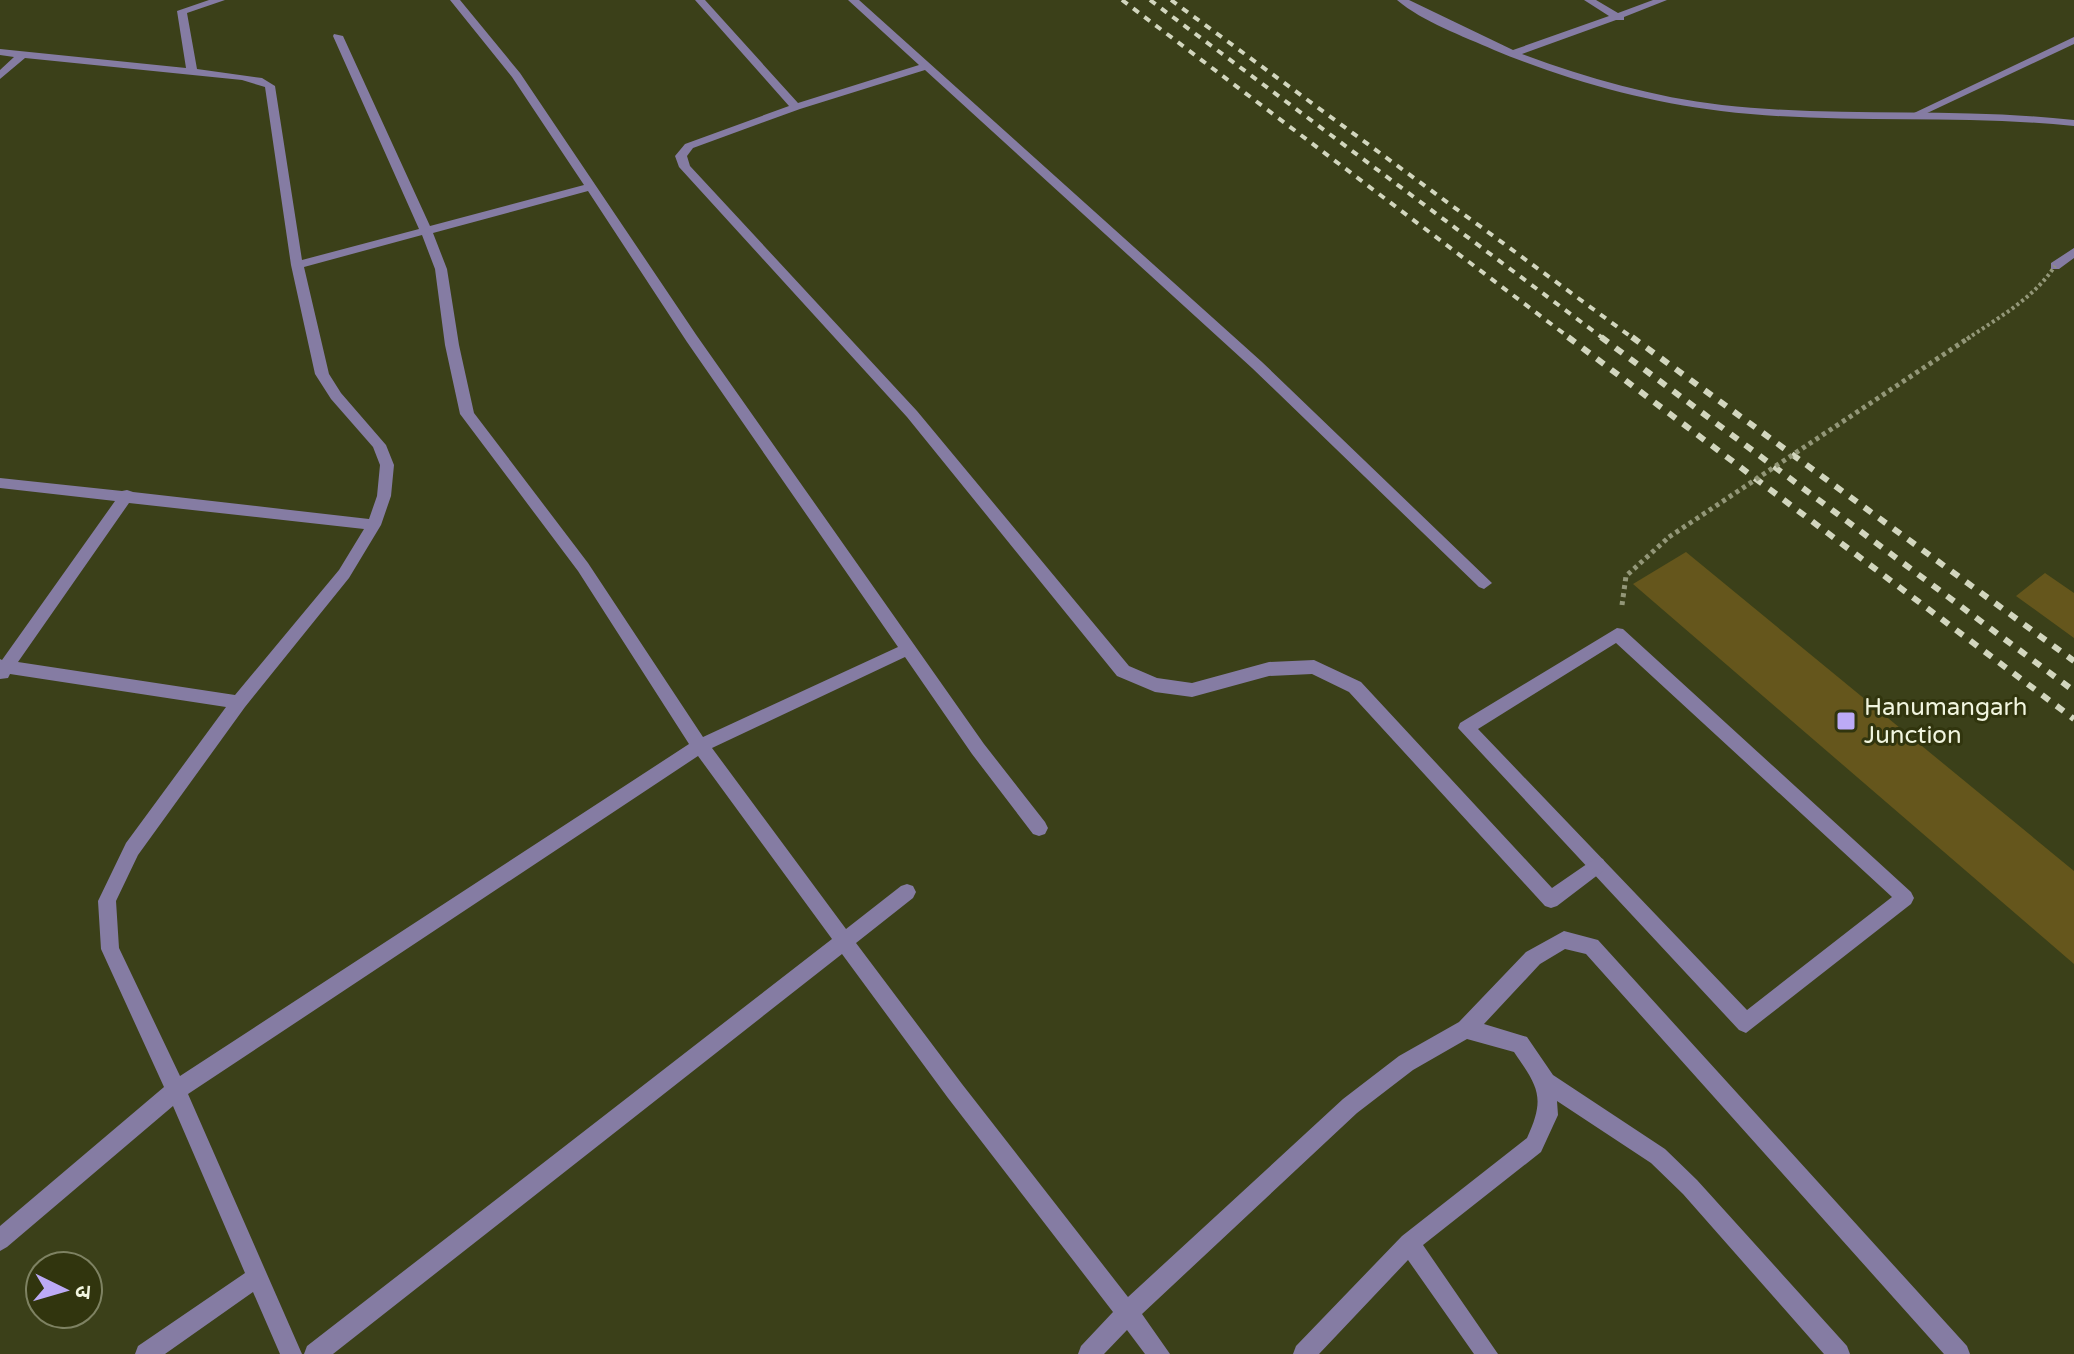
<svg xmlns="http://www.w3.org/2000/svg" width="2074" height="1354" viewBox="0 0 2074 1354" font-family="'Varela Round','Noto Sans Devanagari',sans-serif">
	<rect width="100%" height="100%" fill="#3b4019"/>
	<!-- building -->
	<path fill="#65561c" d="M1686,552L2074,871V964L1633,584Z
		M2045,573L2074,593V638L2016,596Z"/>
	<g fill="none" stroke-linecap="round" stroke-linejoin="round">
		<!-- path -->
		<path stroke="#939778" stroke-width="5" stroke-dasharray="4 4" stroke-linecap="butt" d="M1622,605L1626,576L1669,537"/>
		<!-- service -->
		<path fill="#857ca3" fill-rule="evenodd" d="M2074,37V44L1923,115L1914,113Z
			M1617,628L1623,629L1911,892L1914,898L1911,904L1746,1033L1739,1030L1458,728L1460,723ZM1616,643L1892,897L1747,1010L1478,729Z"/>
		<!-- minor -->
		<path fill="#857ca3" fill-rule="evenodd" d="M209,0H225L187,13L197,69L262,78L275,86L302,260L419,229L333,36L334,34L343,36L430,226L584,185L512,77L450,0H460L520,73L697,336L984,744L1045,822L1048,828L1045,834L1039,836L1033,834L972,754L905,657L712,748L846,929L901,886L907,884L913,886L916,892L913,898L856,943L962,1084L1128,1297L1343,1099L1399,1056L1459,1022L1526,952L1564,931L1598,940L1967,1346L1970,1354H1944L1586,954L1565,949L1540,964L1484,1024L1527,1037L1553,1075L1665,1149L1697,1180L1847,1346L1850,1354H1824L1683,1194L1651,1163L1557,1101L1558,1115L1541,1152L1423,1245L1498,1354H1474L1408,1260L1319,1354H1293L1296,1346L1402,1236L1527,1138C1546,1097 1538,1087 1514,1052L1467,1039L1413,1070L1357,1113L1142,1314L1170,1354H1145L1127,1330L1104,1354H1078L1081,1346L1113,1312L948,1098L842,954L333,1354H304L307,1346L832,939L698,756L188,1094L302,1354H280L253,1292L165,1354H135L138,1346L245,1273L173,1106L7,1247L0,1251V1226L164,1087L101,949L98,901L126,843L226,707L10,674L8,678L0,679V659L2,660L115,501L0,488V478L122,491L127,490L133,492L369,519L377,496L380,465L373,447L331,399L315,374L291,265L265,87L242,80L25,58L0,79V70L14,57L0,55V49L186,68L177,11ZM588,191L687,342L898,647L703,737L588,563L474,413L459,345L447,269L433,233ZM422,235L435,269L445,345L460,414L578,571L689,744L180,1076L119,948L116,901L138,855L245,707L349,578L381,525L391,496L394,465L386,445L341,393L329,374L304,267ZM129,503L364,529L339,570L235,695L18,662Z
			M695,0H705L798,103L919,65L848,0H859L1262,362L1492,583L1484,589L1479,587L1252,368L925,70L800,109L693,148L687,156L690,166L917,411L1129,666L1157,678L1192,683L1269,662L1314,660L1361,682L1552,888L1597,857L1603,859L1606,865L1603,871L1557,906L1551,908L1545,906L1349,692L1312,674L1269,676L1192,697L1155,692L1117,676L907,417L679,167L675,156L685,144L789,106Z
			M1397,0H1409L1513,50L1609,16L1584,0H1596L1618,13L1653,0H1667L1624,17V20H1616L1522,54C1587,78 1653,97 1722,105C1839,118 1957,107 2074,120V126C1957,114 1838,125 1721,111C1643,102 1564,79 1494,50C1463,36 1423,22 1397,0Z
			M2074,248V258L2059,269H2051V263Z"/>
		<!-- rail-far1 -->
		<path stroke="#d2d6be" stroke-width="4" stroke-dasharray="7 7" stroke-linecap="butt" d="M1122,0L1571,339
			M1150,0L1604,339
			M1171,0L1634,339"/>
		<!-- rail -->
		<path stroke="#d2d6be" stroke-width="6" stroke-dasharray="9 9" stroke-linecap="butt" d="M1568,337L2074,719
			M1601,337L2074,691
			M1632,337L2074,661"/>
		<!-- path-bridge-far1 -->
		<path stroke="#939778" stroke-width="4" stroke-dasharray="3 3" stroke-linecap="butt" d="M1967,339C1999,317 2033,299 2055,266"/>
		<!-- path-bridge -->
		<path stroke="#939778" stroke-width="5" stroke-dasharray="4 4" stroke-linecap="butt" d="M1669,537L1970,337"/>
	</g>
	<!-- markers -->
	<rect fill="#bcaaf6" stroke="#31350e" stroke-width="3" x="1836" y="711" width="20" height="20" rx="4"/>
	<g text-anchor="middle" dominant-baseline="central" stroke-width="6" stroke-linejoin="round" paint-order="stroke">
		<!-- poi labels -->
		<g font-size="24" fill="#f1f5df" stroke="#31350e" text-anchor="start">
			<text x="1864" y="707">Hanumangarh<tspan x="1864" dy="28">Junction</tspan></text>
		</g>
	</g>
	<!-- north arrow -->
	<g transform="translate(64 1290) rotate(95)"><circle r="38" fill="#31350e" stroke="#7e8262" stroke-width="2"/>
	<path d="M0-6L14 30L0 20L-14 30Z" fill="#bcaaf6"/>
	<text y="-12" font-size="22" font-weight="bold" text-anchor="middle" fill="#f1f5df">उ</text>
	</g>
</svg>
